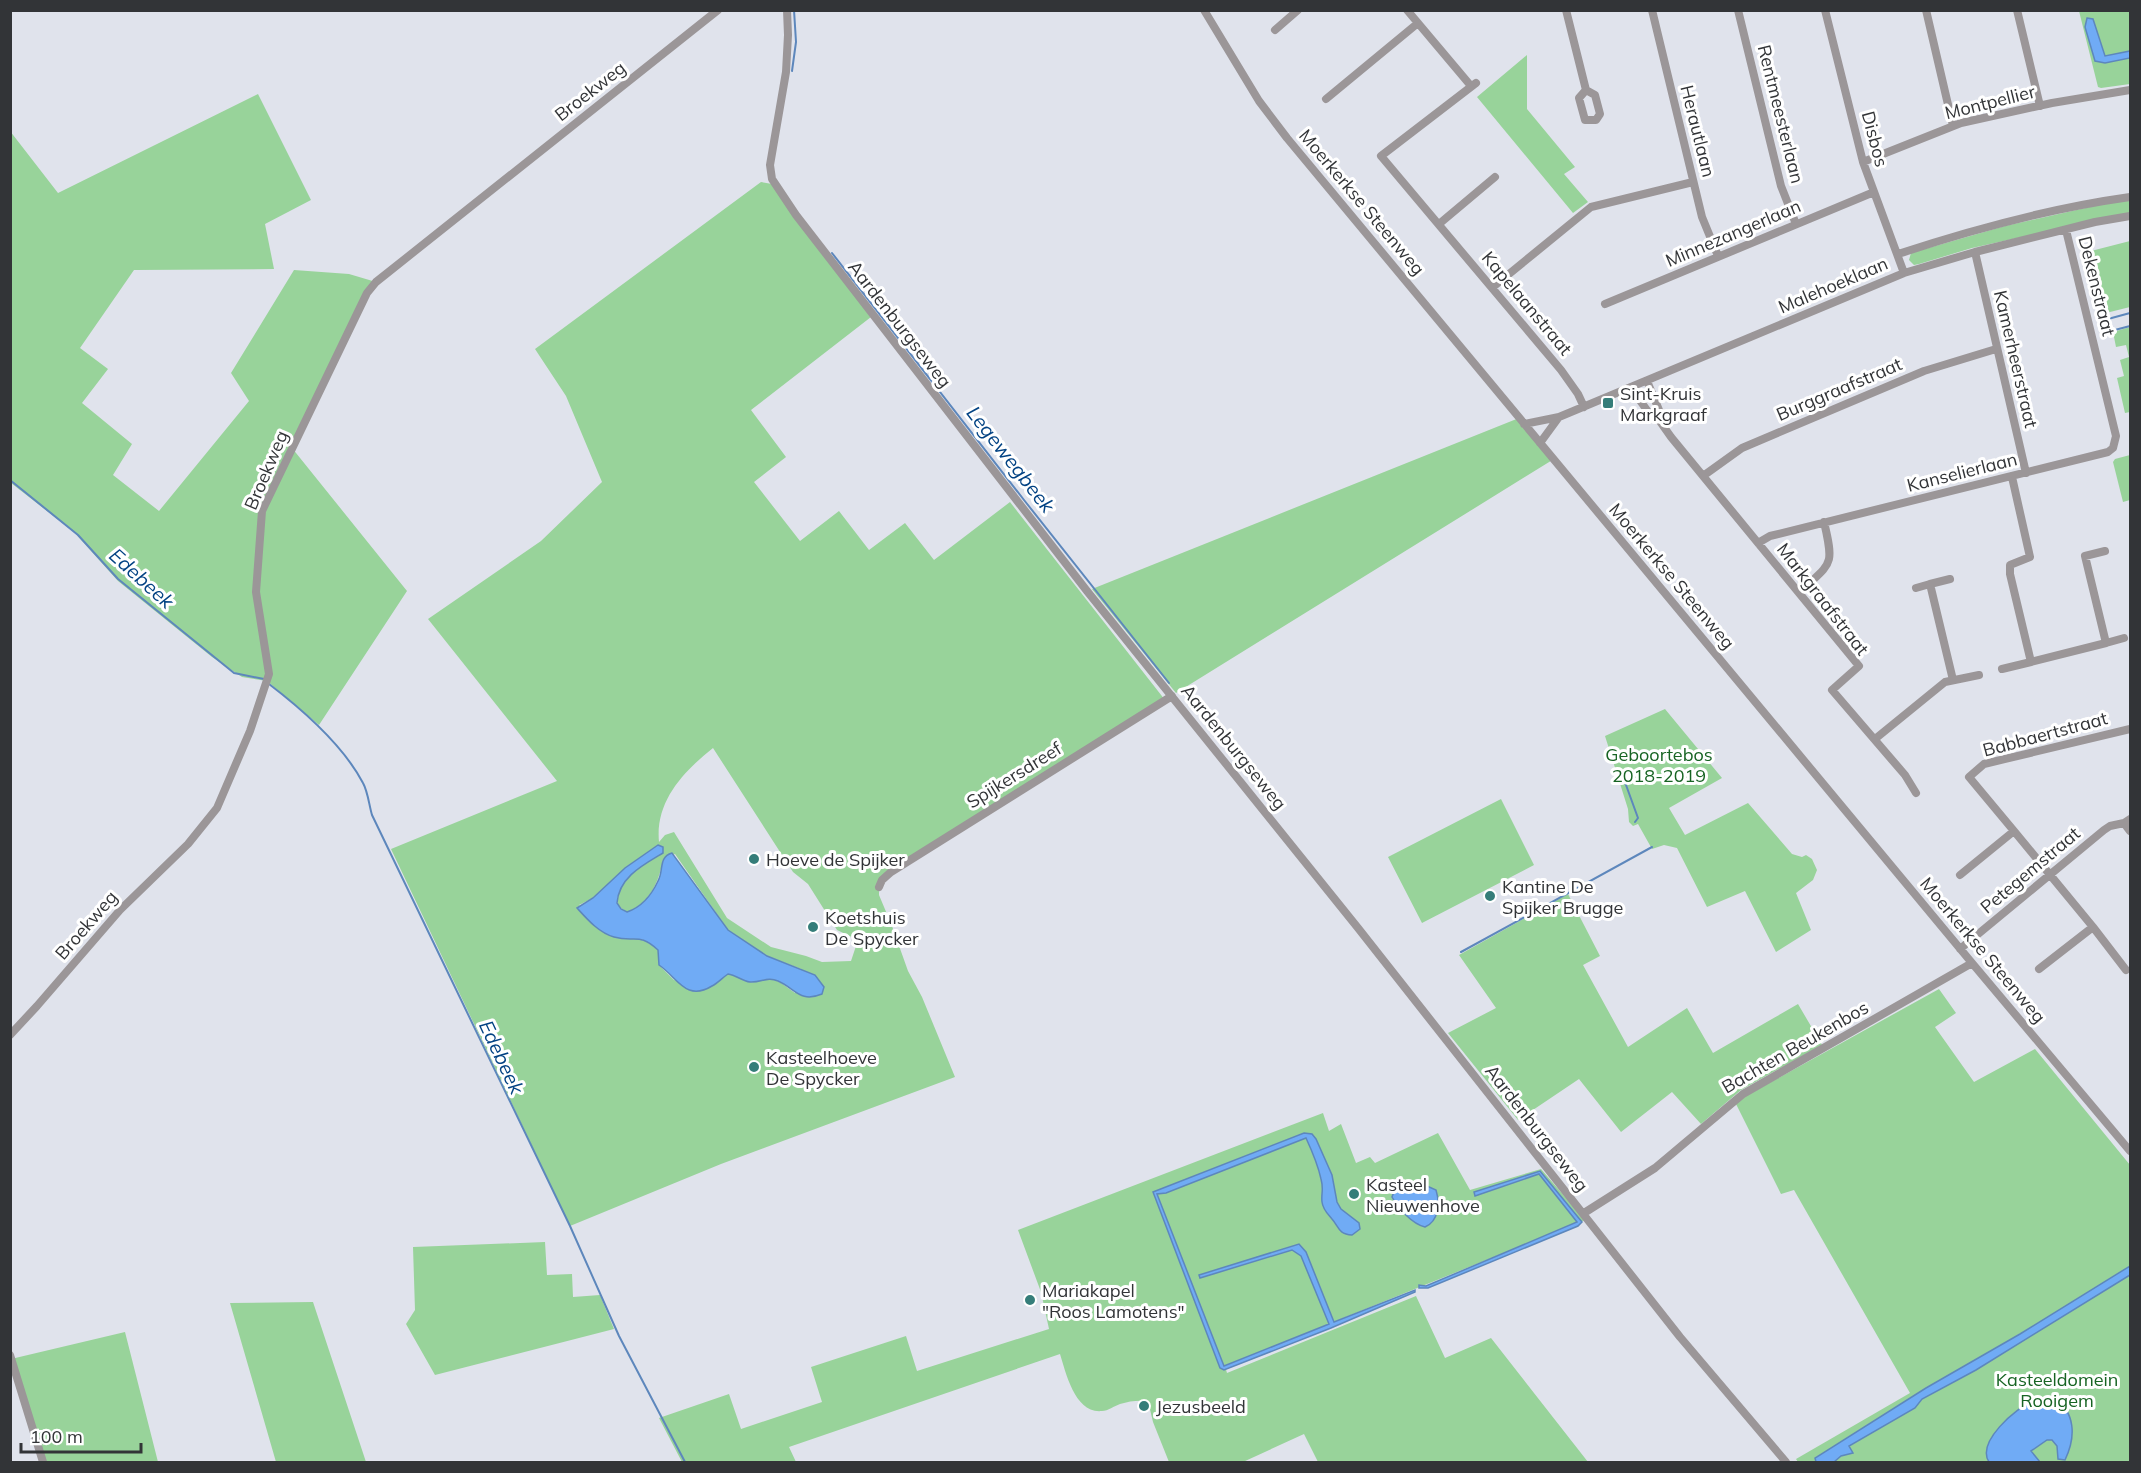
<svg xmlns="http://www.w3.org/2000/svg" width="2141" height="1473" viewBox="0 0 2141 1473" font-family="Mulish,sans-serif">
	<rect width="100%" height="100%" fill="#e0e3ec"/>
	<!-- green -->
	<path fill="#98d39a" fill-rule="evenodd" d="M2079,11H2130V84L2101,88L2098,87Z
		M1527,55V109L1575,167L1564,174L1588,202L1573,213L1477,97Z
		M258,94L311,200L265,224L274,269L134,270L80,348L108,369L82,403L132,444L113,475L159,511L249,401L231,373L294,270L349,274L376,282L292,448L407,591L319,725L267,681L242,677L212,657L118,581L74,532L11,483L10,131L58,193Z
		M761,182L772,184L871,317L751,410L786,457L754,482L800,541L839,511L869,550L905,523L934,560L1010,502L1165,700L891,872L879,887V895L892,926L908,971L922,997L955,1077L721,1164L570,1226L391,849L557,781L428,619L541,541L602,482L566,396L535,349ZM713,748L793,872L808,884L837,930L858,940L851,961L822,962L806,956L771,947L727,918L674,832L665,835L659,842C655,801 684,771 713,748ZM658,845L663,847V852C643,865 614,879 618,906L627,912C650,904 659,881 663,860L675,854L728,930L767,956L801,969L795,993C786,987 775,976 764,979C759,980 756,983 750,982C742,981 736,975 727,974L711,987L674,980L659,965L658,950C643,937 636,938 616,938L579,905L593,898L625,868Z
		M2130,200V213L1972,248L1919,264L1914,265L1909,260L1911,253L2005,226L2112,202Z
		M2130,241V307L2106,313L2091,251Z
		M2130,327V412L2125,413L2117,378L2124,376L2120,360L2129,357L2126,345L2116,347L2113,332Z
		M1519,418L1554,459L1176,693L1092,589Z
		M2130,455V500L2123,502L2113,462L2115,459Z
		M1665,709L1722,778L1669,808L1685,835L1748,803L1792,854L1802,857L1806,855L1812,859L1817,870L1813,880L1796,893L1811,930L1776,952L1745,891L1707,907L1677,848L1664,845L1652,849L1638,824L1633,826L1629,822L1628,809L1605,736Z
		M1501,799L1534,865L1422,923L1388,857Z
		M1568,894L1600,956L1583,965L1628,1047L1687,1008L1713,1053L1798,1004L1822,1045L1741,1090L1701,1124L1672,1092L1621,1132L1579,1079L1518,1120L1448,1033L1496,1008L1459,955Z
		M1939,989L1956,1013L1935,1027L1974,1082L2035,1049L2130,1165V1462H1798L1796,1459L1910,1393L1794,1190L1781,1194L1735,1102Z
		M1323,1113L1329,1131L1341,1124L1356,1163L1370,1157L1375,1163L1438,1133L1470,1190L1541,1169L1585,1220L1225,1366L1227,1373L1416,1296L1445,1358L1491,1338L1588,1462H1318L1304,1434L1243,1462H1169L1153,1422L1148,1401C1138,1400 1129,1401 1120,1404C1114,1406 1108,1411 1102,1411C1075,1414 1066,1373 1060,1354L789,1447L796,1462H682L659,1418L729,1394L741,1429L822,1402L811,1367L906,1336L917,1371L1049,1329L1041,1292L1018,1230Z
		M545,1242L547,1275L572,1274L573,1297L600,1295L614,1329L435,1375L406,1324L415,1310L413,1247Z
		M313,1302L366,1462H276L230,1303Z
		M125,1332L158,1462H45L11,1359Z"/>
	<!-- water -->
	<path fill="#70abf5" stroke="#5d87bc" stroke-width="1.5" d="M2087,18L2093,19L2105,56L2130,51V58L2105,63L2095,61L2085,27Z
		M658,845L663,847V853C643,865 619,877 617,903L621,909L627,912C642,907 652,894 658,881C664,871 658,857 672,853L728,930L767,956L815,975L824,987L822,994C800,1003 796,989 778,981C767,976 761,983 750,982C742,981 736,975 728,974C722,978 718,983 712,986C686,1002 678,978 659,965L658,950C639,932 635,943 614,937C599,933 587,919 577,908L593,898L625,868Z
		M1304,1133L1312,1134L1316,1139L1332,1175L1337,1202L1341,1209L1359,1223L1360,1229L1352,1235C1338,1234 1339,1227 1332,1219C1328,1214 1323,1210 1322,1202C1321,1193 1324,1190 1321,1179C1318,1165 1312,1151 1306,1138L1166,1193L1157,1194L1224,1366L1329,1324L1301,1256L1292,1250L1200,1278L1199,1275L1299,1244L1306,1252L1334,1322L1415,1290V1292L1331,1328L1224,1370L1220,1368L1153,1192Z
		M1540,1171L1582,1222L1578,1226L1428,1288H1419V1285L1426,1286L1577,1222L1539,1174L1475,1196L1474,1192Z
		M1415,1185L1427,1186L1436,1190C1440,1203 1439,1221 1425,1227C1412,1224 1398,1208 1392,1197C1395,1186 1404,1186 1415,1185Z
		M2130,1266V1275L1976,1370L1922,1399L1915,1408L1849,1446L1853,1453L1841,1456L1834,1462H1816L1815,1458L1926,1388L2020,1334Z
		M2053,1397C2076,1412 2076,1437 2065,1460L2058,1459L2057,1446L2052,1440H2047L2031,1451L2040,1462H1989C1976,1442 2016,1408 2033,1401C2039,1399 2047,1398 2053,1397Z"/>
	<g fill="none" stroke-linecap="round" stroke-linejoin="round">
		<!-- stream -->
		<path stroke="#5d87bc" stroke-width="2" d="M792,71L796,42L794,10
			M832,253L1024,500L1169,683
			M2108,319L2130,313
			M2111,331L2130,326
			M10,480L78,535L118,579L234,673L264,679
			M269,684C303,710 343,745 363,783C368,792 369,805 372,815L570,1226L619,1336L685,1462
			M1622,774L1638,818L1635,822
			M1461,952L1652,847"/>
		<!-- minor -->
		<path stroke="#9b9698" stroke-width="8" d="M787,10L788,35L786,72L770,165L772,179L796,215L1087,591L1358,928L1680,1337L1786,1462
			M1204,10L1259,101L1287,138L1972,963L2130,1151
			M1407,10L1471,86
			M1566,10L1586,90L1595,95L1600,114L1596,120H1585L1579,98L1586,90
			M1652,10L1702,217L1718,256
			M1738,10L1781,186L1796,224
			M1825,10L1863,162L1904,273
			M1926,10L1953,126
			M2017,10L2040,106
			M1275,30L1298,10
			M1476,83L1381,156L1561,370L1578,394L1584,407
			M1326,99L1418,23
			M1863,162L1961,123L2052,103L2130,90
			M1439,224L1495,177
			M1975,252L2026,473
			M1898,254C1974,229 2051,208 2130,197
			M1493,287L1591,207L1693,182
			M1605,304L1874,192
			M1647,381L1659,410V420
			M1631,388L1649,413L1659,420L1671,437L1859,666L1832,690L1905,775L1916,793
			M1524,424L1559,417L1904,273L1975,252L2095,222L2130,216
			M1540,443L1559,417
			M1703,476L1742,448L1924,371L1996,349
			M1758,543L1770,536L2108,452L2113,448L2116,436L2066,230
			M2105,551L2085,556L2106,643L2124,638
			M1930,584L1950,579
			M1916,588L1930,584L1953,680
			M1799,593C1831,562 1835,568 1824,522
			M2031,662L2106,643
			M2002,669L2031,662L2010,574V565L2030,557L2012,477
			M1875,739L1945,682L1979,675
			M2130,819L2124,823L2130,831
			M2014,831L1969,777L1984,764L2130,729
			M1960,875L2014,831L2093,927L2039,969
			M879,887L882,880L891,872L1172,696
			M2093,927L2126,970
			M1960,949L2104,830L2110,826L2124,823
			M10,1035L37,1006L120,910L188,844L217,808L250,731L269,674L256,592L262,511L367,293L376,282L718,10
			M1584,1213L1655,1168L1743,1094L1972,963
			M10,1355L43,1462"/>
	</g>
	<!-- markers -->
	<g fill="#357d79" stroke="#fff" stroke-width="2">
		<rect x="1602" y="397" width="12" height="12" rx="3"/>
		<circle cx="754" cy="859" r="6"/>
		<circle cx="1490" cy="896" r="6"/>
		<circle cx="813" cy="927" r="6"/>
		<circle cx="754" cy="1067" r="6"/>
		<circle cx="1354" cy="1194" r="6"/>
		<circle cx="1030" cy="1300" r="6"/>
		<circle cx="1144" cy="1406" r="6"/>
	</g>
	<g text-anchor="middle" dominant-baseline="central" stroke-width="6" stroke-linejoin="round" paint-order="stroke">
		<!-- street labels -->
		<g font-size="18" fill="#323437" stroke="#fff">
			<text transform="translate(590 91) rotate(-38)">Broekweg</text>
			<text transform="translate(1990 102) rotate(-14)">Montpellier</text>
			<text transform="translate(1781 114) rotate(76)">Rentmeesterlaan</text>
			<text transform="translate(1698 131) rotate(76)">Herautlaan</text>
			<text transform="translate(1875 139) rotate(75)">Disbos</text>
			<text transform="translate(1362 202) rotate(50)">Moerkerkse Steenweg</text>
			<text transform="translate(1733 233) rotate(-23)">Minnezangerlaan</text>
			<text transform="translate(1833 285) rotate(-23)">Malehoeklaan</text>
			<text transform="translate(2097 286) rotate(76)">Dekenstraat</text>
			<text transform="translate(1527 303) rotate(50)">Kapelaanstraat</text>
			<text transform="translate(900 324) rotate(52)">Aardenburgseweg</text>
			<text transform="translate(2016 359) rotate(77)">Kamerheerstraat</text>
			<text transform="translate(1839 389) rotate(-23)">Burggraafstraat</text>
			<text transform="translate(266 470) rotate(-67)">Broekweg</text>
			<text transform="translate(1962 472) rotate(-14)">Kanselierlaan</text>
			<text transform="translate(1672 576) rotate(50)">Moerkerkse Steenweg</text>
			<text transform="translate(1823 599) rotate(52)">Markgraafstraat</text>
			<text transform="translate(2045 734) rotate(-15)">Babbaertstraat</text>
			<text transform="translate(1234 747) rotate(51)">Aardenburgseweg</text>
			<text transform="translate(1014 775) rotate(-32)">Spijkersdreef</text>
			<text transform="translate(2030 870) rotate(-40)">Petegemstraat</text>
			<text transform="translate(86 925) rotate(-49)">Broekweg</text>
			<text transform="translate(1983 950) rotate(50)">Moerkerkse Steenweg</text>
			<text transform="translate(1795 1047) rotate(-30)">Bachten Beukenbos</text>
			<text transform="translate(1537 1128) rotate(52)">Aardenburgseweg</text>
		</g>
		<!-- poi labels -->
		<g font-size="18" fill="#323437" stroke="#fff" text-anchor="start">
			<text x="1620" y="393">Sint-Kruis<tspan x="1620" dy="21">Markgraaf</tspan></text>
			<text x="766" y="859">Hoeve de Spijker</text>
			<text x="1502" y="886">Kantine De<tspan x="1502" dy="21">Spijker Brugge</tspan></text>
			<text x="825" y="917">Koetshuis<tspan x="825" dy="21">De Spycker</tspan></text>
			<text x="766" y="1057">Kasteelhoeve<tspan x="766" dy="21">De Spycker</tspan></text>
			<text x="1366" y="1184">Kasteel<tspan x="1366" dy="21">Nieuwenhove</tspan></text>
			<text x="1042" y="1290">Mariakapel<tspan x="1042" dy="21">"Roos Lamotens"</tspan></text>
			<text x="1156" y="1406">Jezusbeeld</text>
		</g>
		<!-- park labels -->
		<g font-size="18" fill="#176423" stroke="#fff">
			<text x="1659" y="754">Geboortebos<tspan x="1659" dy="21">2018-2019</tspan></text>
			<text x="2057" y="1379">Kasteeldomein<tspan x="2057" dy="21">Rooigem</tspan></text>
		</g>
		<!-- water labels -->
		<g font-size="20" font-style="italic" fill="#024283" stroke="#fff">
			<text transform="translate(1011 459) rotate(52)">Legewegbeek</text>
			<text transform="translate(142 578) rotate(42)">Edebeek</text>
			<text transform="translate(502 1057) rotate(65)">Edebeek</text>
		</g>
	</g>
	<!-- border -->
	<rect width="2141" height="1473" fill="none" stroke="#323437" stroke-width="24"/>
	<!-- scale -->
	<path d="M21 1443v9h120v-9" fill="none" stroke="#323437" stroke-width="3"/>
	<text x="30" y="1443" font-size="18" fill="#323437" stroke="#ffffff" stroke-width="4.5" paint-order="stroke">100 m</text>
</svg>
